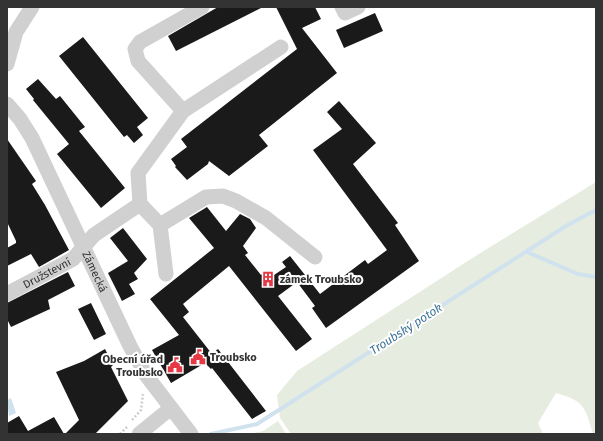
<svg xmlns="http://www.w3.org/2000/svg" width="603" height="441" viewBox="0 0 603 441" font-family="'Fira Sans',sans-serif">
	<rect width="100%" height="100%" fill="#fff"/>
	<!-- green -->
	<path fill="#e6ecdf" d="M596,182V434H593C585,406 584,401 556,393L538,423L543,434H291L280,418L277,395L297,371L474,257Z
		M278,421L286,434H249L263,431Z"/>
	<!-- water -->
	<path fill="#cfe2ee" d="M11,398L16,413L9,416L7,400Z"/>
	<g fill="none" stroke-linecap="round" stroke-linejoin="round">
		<!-- stream -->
		<path stroke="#cfe2ee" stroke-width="4" d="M527,252L578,274L596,277
			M211,434L257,424L566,226L596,210"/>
	</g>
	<!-- building -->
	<path fill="#1a1a1a" d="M218,7H263L176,51L168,36Z
		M276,7H315L321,19L302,28L337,73L259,135L268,146L229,176L209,161L208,164L187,180L175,167L176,166L171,159L187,147L181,139L297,49Z
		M375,13L383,31L344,48L336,30Z
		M83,37L148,118L137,127L143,135L134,143L127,135L124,137L59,56Z
		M38,79L56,99L60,96L85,127L79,131L125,188L101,208L57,154L69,144L33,100L34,99L26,89Z
		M339,101L376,143L353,164L398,223L395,225L419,261L326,328L312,308L315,306L297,282L278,296L312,339L296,351L229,266L183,304L189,312L183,317L212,354L218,349L266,411L252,419L212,368L211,369L205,363L171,383L152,350L179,335L150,299L214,248L189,218L207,207L226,231L240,214L250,219L256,228L243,246L248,253L245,255L261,275L266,271L271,277L286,267L282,262L290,256L320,294L365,260L368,264L387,250L313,150L342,129L327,112Z
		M7,139L36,181L32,184L45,205L69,250L39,267L31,254L7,266V248L16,243V241L7,222Z
		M123,228L147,259L134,273L138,279L129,284L135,294L122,301L108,273L128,261L110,238Z
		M68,272L75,286L48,300L50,309L11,327L7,319V303Z
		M91,303L106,334L94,340L78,309Z
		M105,349L113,365L111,367L128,401L95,434H65L79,420L56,372L84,361Z
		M19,416L28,431L54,417L64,434H7V423Z"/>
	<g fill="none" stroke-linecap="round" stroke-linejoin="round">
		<!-- path -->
		<path stroke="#cdcdcd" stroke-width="2.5" stroke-dasharray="2 2" stroke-linecap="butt" d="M132,420L141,410L143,394
			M120,434L127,427"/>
		<!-- minor -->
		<g stroke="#d0d0d0" stroke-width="15">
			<path d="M202,7L140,42L135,49L138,61L183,111L281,47"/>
			<path d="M342,7L345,13L358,7"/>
			<path d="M7,64L16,32L32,7"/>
			<path id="s1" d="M7,104L20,119L32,138L130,346L146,375L191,434"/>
			<path d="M160,225L206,197L223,196L236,201L266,218L315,257"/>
			<path d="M166,274L160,225L140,204L138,173L183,111"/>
			<path id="s2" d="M7,294L73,259L94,235L140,204"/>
			<path d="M139,434L171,408"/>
		</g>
	</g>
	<!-- icons -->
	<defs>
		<g id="building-bare" transform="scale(1.2)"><path d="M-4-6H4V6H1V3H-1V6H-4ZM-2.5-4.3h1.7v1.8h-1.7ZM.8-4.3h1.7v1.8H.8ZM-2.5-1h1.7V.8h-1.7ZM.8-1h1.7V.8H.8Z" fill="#e63946" stroke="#fff" stroke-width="2.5" paint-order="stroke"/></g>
		<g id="civic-bare" transform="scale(1.2)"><path d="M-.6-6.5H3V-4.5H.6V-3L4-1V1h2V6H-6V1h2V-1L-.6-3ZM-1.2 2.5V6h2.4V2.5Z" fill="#e63946" stroke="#fff" stroke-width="2.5" paint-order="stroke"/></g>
	</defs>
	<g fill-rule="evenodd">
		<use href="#building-bare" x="268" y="279"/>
		<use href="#civic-bare" x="198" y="357"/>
		<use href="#civic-bare" x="175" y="365"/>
	</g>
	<g text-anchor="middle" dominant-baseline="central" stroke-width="4" stroke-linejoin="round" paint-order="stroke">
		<!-- street labels -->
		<g font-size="11" fill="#333" stroke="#fff">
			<text stroke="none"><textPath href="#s1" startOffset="190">Zámecká</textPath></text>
			<text stroke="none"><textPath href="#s2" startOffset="45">Družstevní</textPath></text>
		</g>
		<!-- poi labels -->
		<g font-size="11" font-weight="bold" fill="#333" stroke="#fff" text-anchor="start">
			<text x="280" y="279">zámek Troubsko</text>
			<text x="210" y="357">Troubsko</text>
			<text x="163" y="359" text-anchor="end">Obecní úřad<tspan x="163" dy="13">Troubsko</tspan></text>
		</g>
		<!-- water labels -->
		<g font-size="12" font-style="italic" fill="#3f7597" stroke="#fff">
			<text transform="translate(406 329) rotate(-33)">Troubský potok</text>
		</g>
	</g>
	<!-- border -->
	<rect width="603" height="441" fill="none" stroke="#333333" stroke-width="16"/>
</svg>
